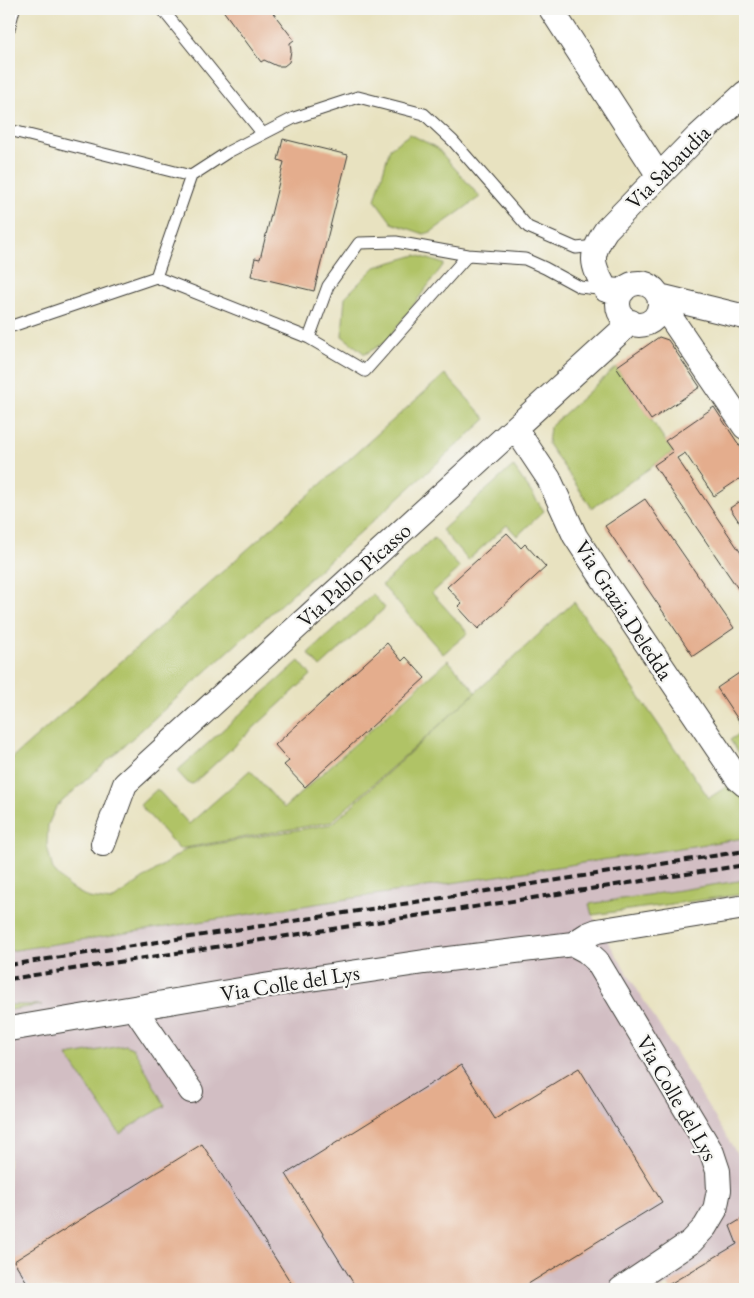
<svg xmlns="http://www.w3.org/2000/svg" width="754" height="1298" viewBox="0 0 754 1298" font-family="'EB Garamond',serif">
	<rect width="100%" height="100%" fill="#f6f6f2"/>
	<filter id="ink" filterUnits="userSpaceOnUse"><feTurbulence type="fractalNoise" baseFrequency=".02" numOctaves="2"/><feDisplacementMap in="SourceGraphic" scale="10" xChannelSelector="R" yChannelSelector="G"/><feConvolveMatrix kernelMatrix="1 2 1 2 8 2 1 2 1" color-interpolation-filters="sRGB"/></filter>
	<filter id="wash" filterUnits="userSpaceOnUse"><feTurbulence type="fractalNoise" baseFrequency=".0096" numOctaves="4" result="noise"/><feDisplacementMap in="SourceGraphic" scale="20" xChannelSelector="R" yChannelSelector="G"/><feGaussianBlur stdDeviation="1.12" result="paint"/><feColorMatrix in="noise" values="0 0 0 0 0 0 0 0 0 0 0 0 0 0 0 0 0 1.4 0 .05"/><feComposite in="paint" operator="in"/></filter>
	<g filter="url(#wash)">
		<rect width="100%" height="100%" fill="#e8e2c0"/>
		<!-- industrial -->
		<path fill="#d2bec3" d="M745,838V880L589,904L592,915L745,1167V1289H671L667,1285L661,1289H13L9,1282V951Z"/>
		<!-- green -->
		<path fill="#b0c366" stroke="#667041" d="M410,134L437,148L480,197L431,232L424,234L392,223L375,200L390,148Z
			M416,255L444,264L386,342L365,354L342,336L345,297L375,267Z
			M616,367L673,452L592,508L548,444L550,427Z
			M445,374L486,419L56,807L48,825L47,846L53,870L69,887L89,898L111,901L186,849L332,824L574,602L709,798L732,783L745,802V838L9,951V761Z
			M513,466L544,511L517,536L507,525L468,560L442,530Z
			M434,538L460,568L432,593L468,633L443,654L382,585Z
			M373,594L385,608L320,667L308,653Z
			M448,660L476,692L331,822L179,849L140,805L157,789L189,824L250,770L284,808Z
			M299,661L311,675L193,784L188,783L177,771Z
			M745,730V762L730,740Z
			M745,880V894L592,915L589,904Z
			M9,1005H42L9,1010Z
			M126,1045L134,1049L165,1106L129,1127L120,1134L67,1056Z"/>
		<g id="blocks">
			<!-- building -->
			<path fill="#e4ad8d" d="M222,9H270L294,40L290,43L291,51L289,62L284,66H277L264,60L261,62Z
				M362,9H372L365,14Z
				M283,139L348,155L314,291L251,276L255,258L260,259L284,162L278,160Z
				M659,337L668,340L700,387L651,420L616,367Z
				M714,407L745,454V475L714,496L685,453L677,458L745,559V599L654,465L673,452L665,441Z
				M745,498V531L730,508Z
				M645,499L734,628L693,656L605,526Z
				M507,533L521,548L525,544L546,567L478,629L458,607L462,603L447,587Z
				M387,643L402,661L406,657L425,678L305,787L284,765L289,761L275,745Z
				M745,669V730L717,688Z
				M461,1065L495,1119L579,1068L662,1202L520,1289H357L286,1174Z
				M202,1144L295,1289H31L14,1261Z
				M745,1217V1289H671L668,1285L737,1244L730,1226Z"/>
		</g>
	</g>
	<g filter="url(#ink)">
		<use href="#blocks" fill-opacity="0" stroke="#3b3a35" stroke-width="1"/>
		<g fill="none" stroke-linecap="round" stroke-linejoin="round">
			<!-- lane casing -->
			<g stroke="#3b3a35" stroke-width="13">
				<path id="lane" d="M162,9L263,134
					M9,29L14,9
					M9,130L191,176L228,152L294,118L358,97L424,114L453,141L528,227L576,248L596,246
					M156,277L309,338L365,371L468,255L525,259L545,268L580,287L606,290
					M9,327L156,277L191,176
					M309,338L328,286L359,243L396,242L468,255"/>
			</g>
			<!-- street casing -->
			<g stroke="#3b3a35" stroke-width="26">
				<path id="street" d="M551,9L659,176
					M618 304a21 21 0 1 1 42 0a21 21 0 1 1-42 0Z
					M623,291L606,290C591,263 589,256 606,230L697,137L745,93
					M659,296L745,317
					M659,309L671,318L745,427
					M515,428L549,479L575,536L603,579L738,779L745,785
					M103,844L125,784L631,322
					M573,944L586,951L597,961L712,1153L718,1171L719,1190L715,1210L705,1227L691,1242L621,1289
					M135,1009L191,1091
					M9,1029L270,985L424,962L573,944L587,935L597,931L745,907"/>
			</g>
			<!-- lane -->
			<use href="#lane" stroke="#fff" stroke-width="11"/>
			<!-- street -->
			<use href="#street" stroke="#fff" stroke-width="24"/>
			<!-- rail -->
			<path stroke="#1c1c1c" stroke-width="4" stroke-dasharray="8 4" stroke-linecap="butt" d="M9,965L745,851
				M9,979L745,865"/>
		</g>
	</g>
	<g text-anchor="middle" dominant-baseline="central" stroke-width="4.5" stroke-linejoin="round" paint-order="stroke">
		<!-- street labels -->
		<g font-size="22" fill="#1c1c1c" stroke="#f6f6f2">
			<text transform="translate(668 167) rotate(-45)">Via Sabaudia</text>
			<text transform="translate(354 575) rotate(-42)">Via Pablo Picasso</text>
			<text transform="translate(624 610) rotate(57)">Via Grazia Deledda</text>
			<text transform="translate(290 983) rotate(-9)">Via Colle del Lys</text>
			<text transform="translate(677 1098) rotate(60)">Via Colle del Lys</text>
		</g>
	</g>
	<!-- margin -->
	<rect width="754" height="1298" fill="none" stroke="#f6f6f2" stroke-width="30"/>
</svg>
